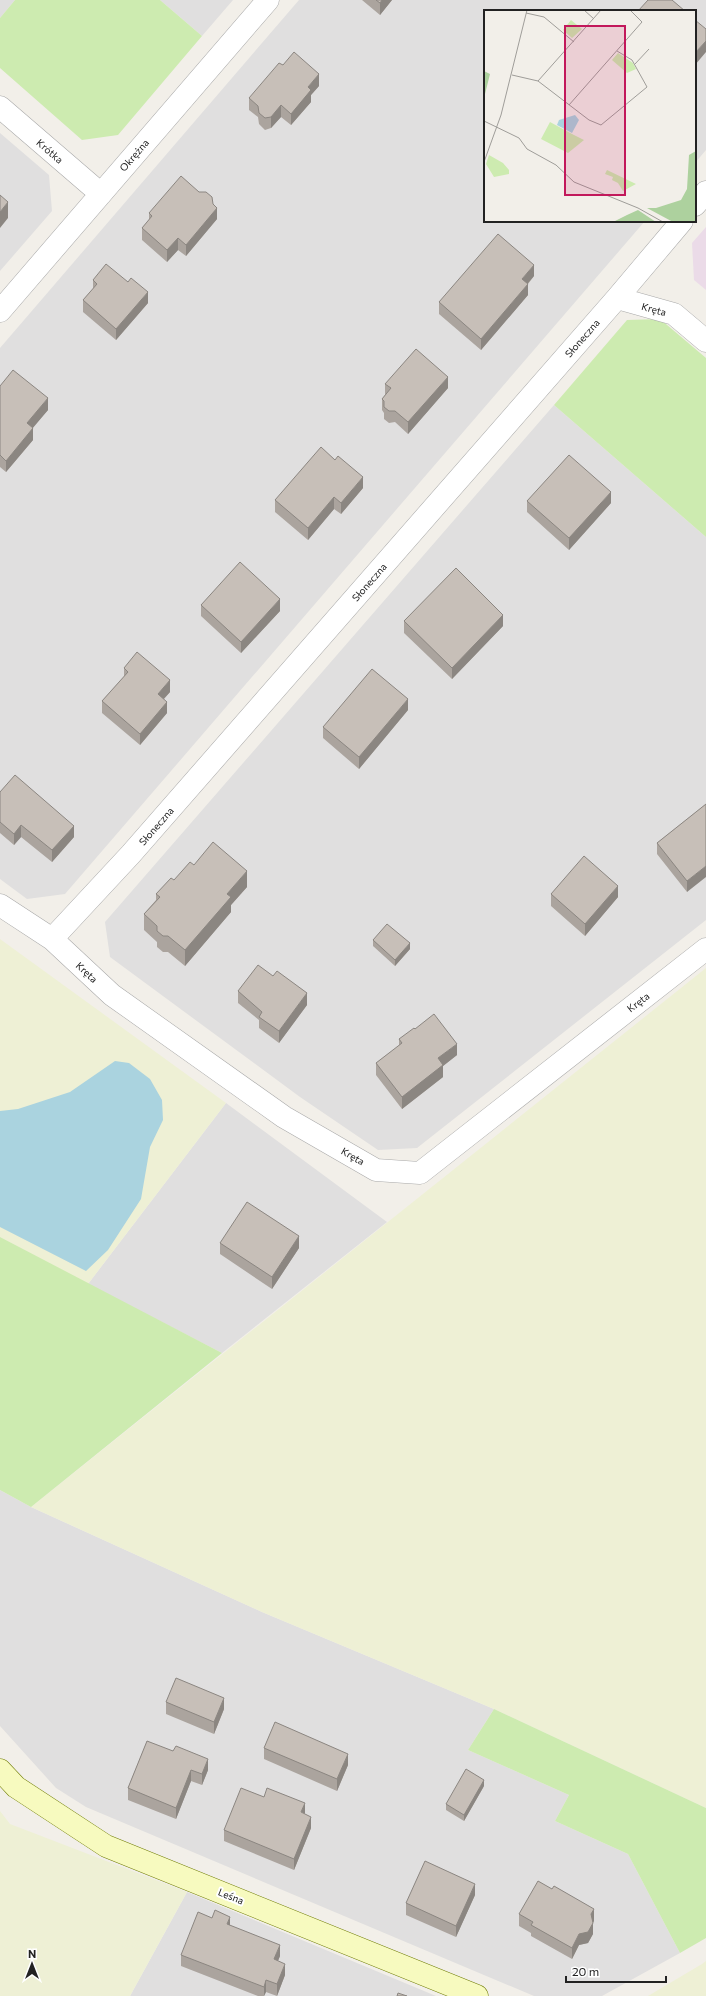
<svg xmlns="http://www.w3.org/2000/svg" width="706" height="1996" viewBox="0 0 706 1996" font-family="Commissioner,sans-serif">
	<rect width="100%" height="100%" fill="#f2efe9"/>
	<!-- residential -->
	<path fill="#e0dfdf" d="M0,0H15L0,18Z
		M160,0H233L202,36Z
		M299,0H706V150L695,163V11H485V221H645L65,894L27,899L0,879V348Z
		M0,133L49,175L52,211L0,271Z
		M554,405L706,537V920L417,1148L378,1150L300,1097L110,957L105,922Z
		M226,1103L387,1222L222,1353L88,1284Z
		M0,1490L31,1507L262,1612L494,1709L468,1750L569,1795L555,1821L628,1854L680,1953L602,1996H534L86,1807L56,1788L0,1726Z
		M187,1892L436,1996H130Z"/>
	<!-- industrial -->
	<path fill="#ebdbe8" d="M706,227V290L694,280L692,243Z"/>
	<!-- farmland -->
	<path fill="#eef0d5" d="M0,939L226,1103L88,1284L0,1237Z
		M706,968V1808L494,1709L262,1612L31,1507Z
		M0,1811L10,1824L187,1892L130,1996H0Z
		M706,1961V1996H648L702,1964Z"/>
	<!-- grass -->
	<path fill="#cdebb0" d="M15,0H160L202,36L118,135L82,140L0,68V18Z
		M660,319L706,358V537L554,405L627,320Z
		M0,1237L222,1353L31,1507L0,1490Z
		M494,1709L706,1808V1938L680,1953L628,1854L555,1821L569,1795L468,1750Z"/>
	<!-- water -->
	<path fill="#aad3df" d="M115,1061L129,1063L150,1079L162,1100L163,1120L150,1147L141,1199L108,1250L86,1271L0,1227V1111L18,1109L70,1092Z"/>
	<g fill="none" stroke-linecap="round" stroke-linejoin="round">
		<!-- street casing -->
		<g stroke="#a9a9a9" stroke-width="23">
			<path id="street" d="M0,107L101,194
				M695,205L706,192
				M617,298L674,314L706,341
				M0,311L268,0
				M0,905L52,939L112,995L284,1117L376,1170L420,1173L706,949
				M52,939L131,854L617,298L682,221"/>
		</g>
		<!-- secondary casing -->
		<g stroke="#707d05" stroke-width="23">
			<path id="secondary" d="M0,1770L16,1787L106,1846L477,1996"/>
		</g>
		<!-- street -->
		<use href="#street" stroke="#fff" stroke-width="22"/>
		<!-- secondary -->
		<use href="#secondary" stroke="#f7fabf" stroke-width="22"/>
	</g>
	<!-- wall -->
	<path fill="#aba49e" d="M362,0H392L380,15Z
		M319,86L311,95V102L291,125L281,117L271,128L265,130L259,124L258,117L249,110V98Z
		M213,204L217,219L186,256L178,250L167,262L142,240V228L149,220V213Z
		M534,276L528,284V295L481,350L439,314V302Z
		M93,280L148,303L116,340L83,312V300L93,289Z
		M385,384L448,388L408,434L395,422L389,423L384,419V413L382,410V399L385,395Z
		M0,386L48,410L32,428L33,440L6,472L0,467Z
		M363,488L341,514L334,509L308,540L275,512V500Z
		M527,501L611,503L569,550L527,512Z
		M201,605L280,611L241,653L201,616Z
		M404,621L503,626L452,679L404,633Z
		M124,668L170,692L164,699L167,713L140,745L102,713V701L124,677Z
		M408,710L359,769L323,738V727Z
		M0,792L74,837L52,862L21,837L14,845L0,833Z
		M706,804L687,892L657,854V843Z
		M194,865L247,887L231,905V912L185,966L168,952H163L157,947V942L144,930V914L156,900V894Z
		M551,894L618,897L585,936L551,906Z
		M373,940L410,949L395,966L373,946Z
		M238,991L307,1005L279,1043L259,1028V1020L238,1003Z
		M399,1039L457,1055L443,1066V1077L402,1109L376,1075V1063L399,1046Z
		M220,1243L299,1248L272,1289L220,1254Z
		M166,1702L224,1709L214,1734L166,1714Z
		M147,1741L208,1770L202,1785L191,1781L176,1819L128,1800V1788Z
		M264,1748L348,1765L337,1791L264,1759Z
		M484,1786L464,1821L446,1810V1804Z
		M305,1814L311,1828L294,1870L224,1841V1830Z
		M475,1895L456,1937L406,1915V1903Z
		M519,1914L594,1921L593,1922V1934L588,1943L579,1945L572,1959L531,1936V1933L519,1926Z
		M230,1925L280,1956L278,1961L285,1975L277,1996L266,1992L264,1996H258L181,1966V1955Z"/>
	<!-- shaded-wall -->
	<path fill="#8b8681" d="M382,0H392L380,15V3Z
		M706,41V52L695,65V53Z
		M319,74V86L311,95V102L291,125V114L308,87Z
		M281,105V117L271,128V117Z
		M8,202V218L0,228V212Z
		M217,208V219L186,256V245Z
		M178,238V250L167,262V250Z
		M534,265V276L522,290V279Z
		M528,284V295L481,350V339Z
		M148,292V303L116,340V329Z
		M448,377V388L408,434V422Z
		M48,398V410L27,435V423Z
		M33,428V440L6,472V461Z
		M363,477V488L341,514V503Z
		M611,492V503L569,550V538Z
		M334,497V509L308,540V528Z
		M280,599V611L241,653V642Z
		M503,615V626L452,679V668Z
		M170,680V692L158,705V694Z
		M408,699V710L359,769V757Z
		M167,702V713L140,745V734Z
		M21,825V837L14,845V834Z
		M74,826V837L52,862V850Z
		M706,866V877L687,892V881Z
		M247,871V887L231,905V912L185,966V950L227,894Z
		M618,886V897L585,936V924Z
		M410,943V949L395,966V960Z
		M307,993V1005L279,1043V1031Z
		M457,1044V1055L443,1066V1077L402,1109V1097L438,1058Z
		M299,1236V1248L272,1289V1277Z
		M224,1698V1709L214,1734V1722Z
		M348,1754V1765L337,1791V1779Z
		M208,1759V1770L202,1785V1774Z
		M191,1770V1781L176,1819V1808Z
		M484,1780V1786L464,1821V1815Z
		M305,1803V1814L301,1812Z
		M311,1817V1828L294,1870V1859Z
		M475,1884V1895L456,1937V1926Z
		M594,1909V1921L591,1926V1914Z
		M230,1917V1928L227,1924Z
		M593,1923V1934L588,1943L579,1945L572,1959V1948L579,1934Z
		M280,1945V1956L274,1970V1959Z
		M285,1964V1975L277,1996V1984Z
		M266,1980V1992L264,1996V1987Z"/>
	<!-- building -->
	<path fill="#c7bfb8" stroke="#8b8681" d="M376,0H382L380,3Z
		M648,0H672L685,11H638Z
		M695,20L706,29V41L695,53Z
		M294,52L319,74L308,87L311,90L291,114L281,105L271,117L265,118L259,113L258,106L249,98L279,63L283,65Z
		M181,176L199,192H206L212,197L213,204L217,208L186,245L178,238L167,250L142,228L152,216L149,213Z
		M0,195L8,202L0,212Z
		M498,234L534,265L522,279L528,284L481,339L439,302Z
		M106,264L128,282L131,278L148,292L116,329L83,300L97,284L93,280Z
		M416,349L448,377L408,422L395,411H389L384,407V401L382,399L391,388L385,384Z
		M13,370L48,398L27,423L33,428L6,461L0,455V386Z
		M321,447L335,460L338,456L363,477L341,503L334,497L308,528L275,500Z
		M569,455L611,492L569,538L527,501Z
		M240,562L280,599L241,642L201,605Z
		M456,568L503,615L452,668L404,621Z
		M137,652L170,680L158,694L167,702L140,734L102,701L128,672L124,668Z
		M372,669L408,699L359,757L323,727Z
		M15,775L74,826L52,850L21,825L14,834L0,822V792Z
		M706,804V866L687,881L657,843Z
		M213,842L247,871L227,894L231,897L185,950L168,936H163L157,931V926L144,914L160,897L156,894L171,878L174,880L190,862L194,865Z
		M584,856L618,886L585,924L551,894Z
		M387,924L410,943L395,960L373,940Z
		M258,965L273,976L277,971L307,993L279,1031L259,1017L262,1012L238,991Z
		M434,1014L457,1044L438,1058L443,1065L402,1097L376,1063L402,1043L399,1039L414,1028L415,1029Z
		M247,1202L299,1236L272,1277L220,1243Z
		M176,1678L224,1698L214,1722L166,1702Z
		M275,1722L348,1754L337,1779L264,1748Z
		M147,1741L173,1751L176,1746L208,1759L202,1774L191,1770L176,1808L128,1788Z
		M466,1769L484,1780L464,1815L446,1804Z
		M241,1788L264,1797L267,1788L305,1803L301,1812L311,1817L294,1859L224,1830Z
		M425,1861L475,1884L456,1926L406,1903Z
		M538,1881L552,1889L554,1886L594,1909L591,1914L593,1923L588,1932L579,1934L572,1948L531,1925L533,1922L519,1914Z
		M215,1910L230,1917L227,1924L280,1945L274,1959L285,1964L277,1984L266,1980L264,1987L181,1955L198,1912L212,1918Z
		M398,1993L407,1996H397Z"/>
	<g text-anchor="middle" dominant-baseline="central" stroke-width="4" stroke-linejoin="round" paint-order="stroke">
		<!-- street labels -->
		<g font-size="10" fill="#222" stroke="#fff">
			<text transform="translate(50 151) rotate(41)">Krótka</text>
			<text transform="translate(134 155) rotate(-49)">Okrężna</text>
			<text transform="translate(654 309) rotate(16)">Kręta</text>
			<text transform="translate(582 338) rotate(-49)">Słoneczna</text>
			<text transform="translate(369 582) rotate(-49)">Słoneczna</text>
			<text transform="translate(156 826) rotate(-49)">Słoneczna</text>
			<text transform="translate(87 972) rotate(43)">Kręta</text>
			<text transform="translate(638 1002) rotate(-38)">Kręta</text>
			<text transform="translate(353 1156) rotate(30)">Kręta</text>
			<text transform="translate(231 1896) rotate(22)">Leśna</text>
		</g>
	</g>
	<!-- overview -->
	<g transform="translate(484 10)">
		<rect width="212" height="212" fill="#f2efe9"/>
		<path d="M87,10L98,19L88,28L79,20ZM134,43L149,53L152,59L143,63L128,50ZM66,112L88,124L100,130L84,143L57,129ZM5,145L19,153L25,160V164L10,167L2,154ZM123,160L152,174L139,181L134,173L128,170L129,167L121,164Z" fill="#cdebb0"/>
		<path d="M0,61L6,64L0,88ZM212,141V212H189L163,198H172L197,190L203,179L205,145ZM154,200L172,212H129L143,205Z" fill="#add19e"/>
		<path d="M91,105L95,110L88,123L73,115L75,110Z" fill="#aad3df"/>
		<path fill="none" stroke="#9f9d99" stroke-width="1" d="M100,0L110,9M42,3L60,7L90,32M151,54L165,39M28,65L54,71L105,110L117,115L163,77L148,50L133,41M54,71L117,0M85,95L158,12L146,0M0,111L35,128L43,139L72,155L90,172L154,198L179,212M0,152L17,105L43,0"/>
		<path fill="#c2185b" fill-opacity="0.15" stroke="#c2185b" stroke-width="2" d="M81,16H141V185H81Z"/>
		<rect width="212" height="212" fill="none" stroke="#222" stroke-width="2"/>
	</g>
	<!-- north arrow -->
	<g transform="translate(32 1964)" stroke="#ffffff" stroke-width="3" paint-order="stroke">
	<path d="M0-3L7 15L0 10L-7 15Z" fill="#222222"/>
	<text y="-6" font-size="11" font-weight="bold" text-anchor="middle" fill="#222222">N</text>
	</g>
	<!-- scale -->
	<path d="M566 1976v6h100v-6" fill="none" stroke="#222222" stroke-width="2"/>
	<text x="572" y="1976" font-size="12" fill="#222222" stroke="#ffffff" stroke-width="3" paint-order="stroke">20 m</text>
</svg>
